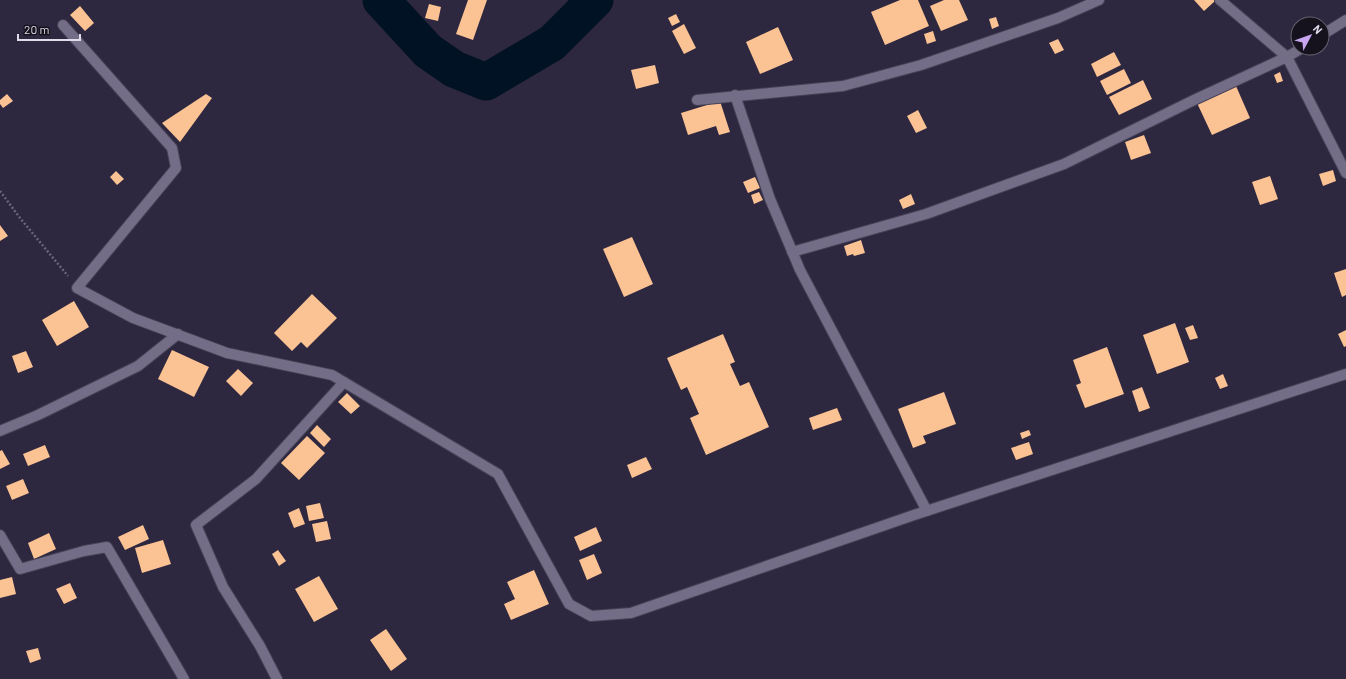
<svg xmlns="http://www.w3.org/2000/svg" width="1346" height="679" viewBox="0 0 1346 679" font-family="Barlow,sans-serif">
	<rect width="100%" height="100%" fill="#2d273f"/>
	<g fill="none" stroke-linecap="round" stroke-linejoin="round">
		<!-- river -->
		<path stroke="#011224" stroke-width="37" d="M381,0L428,51L454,69L486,82L552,43L595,0"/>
	</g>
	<!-- building -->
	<path fill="#fbc293" d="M468,0H487L473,40L456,34Z
		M900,0H918L929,26L885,45L871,12Z
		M944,0H959L968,20L941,31L930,6Z
		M1194,0H1214L1215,1L1204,11Z
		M429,4L441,7L438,21L425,18Z
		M80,6L94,23L85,31L70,15Z
		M676,14L680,22L672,26L668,18Z
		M996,17L999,26L992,29L989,19Z
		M684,24L696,48L684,54L672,31Z
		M778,27L793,60L760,74L746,42Z
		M933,31L936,41L927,44L924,34Z
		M1058,39L1064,50L1055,54L1049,43Z
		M1114,52L1121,65L1097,77L1091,64Z
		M655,65L659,83L636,89L631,70Z
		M1124,69L1131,83L1107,95L1100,81Z
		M1280,72L1283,81L1277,83L1274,75Z
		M1143,80L1152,99L1119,115L1109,97Z
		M1236,86L1250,118L1212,135L1197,103Z
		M7,94L13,101L3,108L0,104V100Z
		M206,94L212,98L180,142L162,123Z
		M720,101L730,132L719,135L716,126L688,135L681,113Z
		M918,110L927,128L916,133L907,116Z
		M1144,135L1151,153L1131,160L1125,142Z
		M1333,170L1336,181L1323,186L1319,174Z
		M116,171L124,179L117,185L110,177Z
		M1270,176L1278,199L1260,205L1252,182Z
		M755,177L760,188L748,193L743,182Z
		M759,192L763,200L754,204L751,195Z
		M911,194L915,204L903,209L899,200Z
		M0,225L8,236L0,241Z
		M632,237L653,284L624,297L603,249Z
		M861,240L865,253L854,256L853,254L847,256L844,246Z
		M1346,269V295L1342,297L1334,273Z
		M312,294L337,318L307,348L301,342L292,351L274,333Z
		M74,301L89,327L57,346L42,320Z
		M1175,323L1189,362L1157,374L1143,335Z
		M1193,325L1198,338L1190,340L1185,328Z
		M1346,330V346L1344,347L1338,334Z
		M723,334L735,362L730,364L740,386L749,382L769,427L706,455L690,418L699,414L687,387L681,390L667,358Z
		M1107,347L1124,394L1085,408L1076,385L1081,383L1073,360Z
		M172,350L209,367L194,397L158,379Z
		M26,351L33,367L18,373L12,356Z
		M238,369L253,383L241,396L226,381Z
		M1223,374L1228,386L1220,389L1215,378Z
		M1142,387L1150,408L1139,412L1132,391Z
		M944,392L956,424L923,436L926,443L913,448L898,409Z
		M347,393L360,406L351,414L338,402Z
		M837,408L842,420L813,430L809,418Z
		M317,425L331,439L324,447L310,433Z
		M1029,430L1031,435L1022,439L1020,433Z
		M307,436L325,453L299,480L281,463Z
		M1029,442L1033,454L1016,460L1011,448Z
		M45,445L50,457L28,466L23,454Z
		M2,450L10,464L0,469V451Z
		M646,457L652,469L632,478L627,465Z
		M23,479L29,493L12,500L6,486Z
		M320,503L324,518L309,521L306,506Z
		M299,508L305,524L294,528L288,513Z
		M327,521L331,539L316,542L312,524Z
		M143,525L149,539L125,550L118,537Z
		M596,527L602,541L580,551L574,537Z
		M49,533L56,549L34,559L28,543Z
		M163,540L171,564L142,573L135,548Z
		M278,550L286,561L279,566L272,554Z
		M594,554L602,573L587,580L579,560Z
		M534,570L549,604L511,620L504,604L515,599L507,582Z
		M319,576L338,609L314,622L295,589Z
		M12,577L16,594L0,598V580Z
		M70,583L77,598L64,604L56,589Z
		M386,629L407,659L391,671L370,640Z
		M38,648L41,659L30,663L26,651Z"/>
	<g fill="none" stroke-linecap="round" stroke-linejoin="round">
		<!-- minor casing -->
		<g stroke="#464155" stroke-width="12">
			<path id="minor" d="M1220,0L1287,57L1346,173
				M63,25L172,148L176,168L77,288L133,318L227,353L332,375L498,474L569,604L591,616L631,613L914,515L1346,374
				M1322,35L1346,20
				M735,95L770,199L800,270L927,511
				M697,100L843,86L921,65L1058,18L1099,0
				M792,252L926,214L1064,164L1196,99L1287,57L1302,48
				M0,431L38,415L138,366L178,334
				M0,535L20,569L84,551L107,547L184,679
				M277,679L260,646L223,587L196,525L256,479L344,382"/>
		</g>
		<!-- path -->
		<path stroke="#6a657a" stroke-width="2.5" stroke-dasharray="2 2" stroke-linecap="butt" d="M0,191L20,218L68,276"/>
		<!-- minor -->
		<use href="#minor" stroke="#736d88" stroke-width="10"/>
	</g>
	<!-- north arrow -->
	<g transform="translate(1310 36) rotate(49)"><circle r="19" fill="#15121d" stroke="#66636f"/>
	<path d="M0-3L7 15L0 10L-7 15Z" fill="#c7a6ef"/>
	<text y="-6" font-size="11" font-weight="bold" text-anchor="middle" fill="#dfdceb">N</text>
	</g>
	<!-- scale -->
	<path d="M18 34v6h62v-6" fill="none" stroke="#dfdceb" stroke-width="2"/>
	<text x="24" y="34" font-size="12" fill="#dfdceb" stroke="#15121d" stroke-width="3" paint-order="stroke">20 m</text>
</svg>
